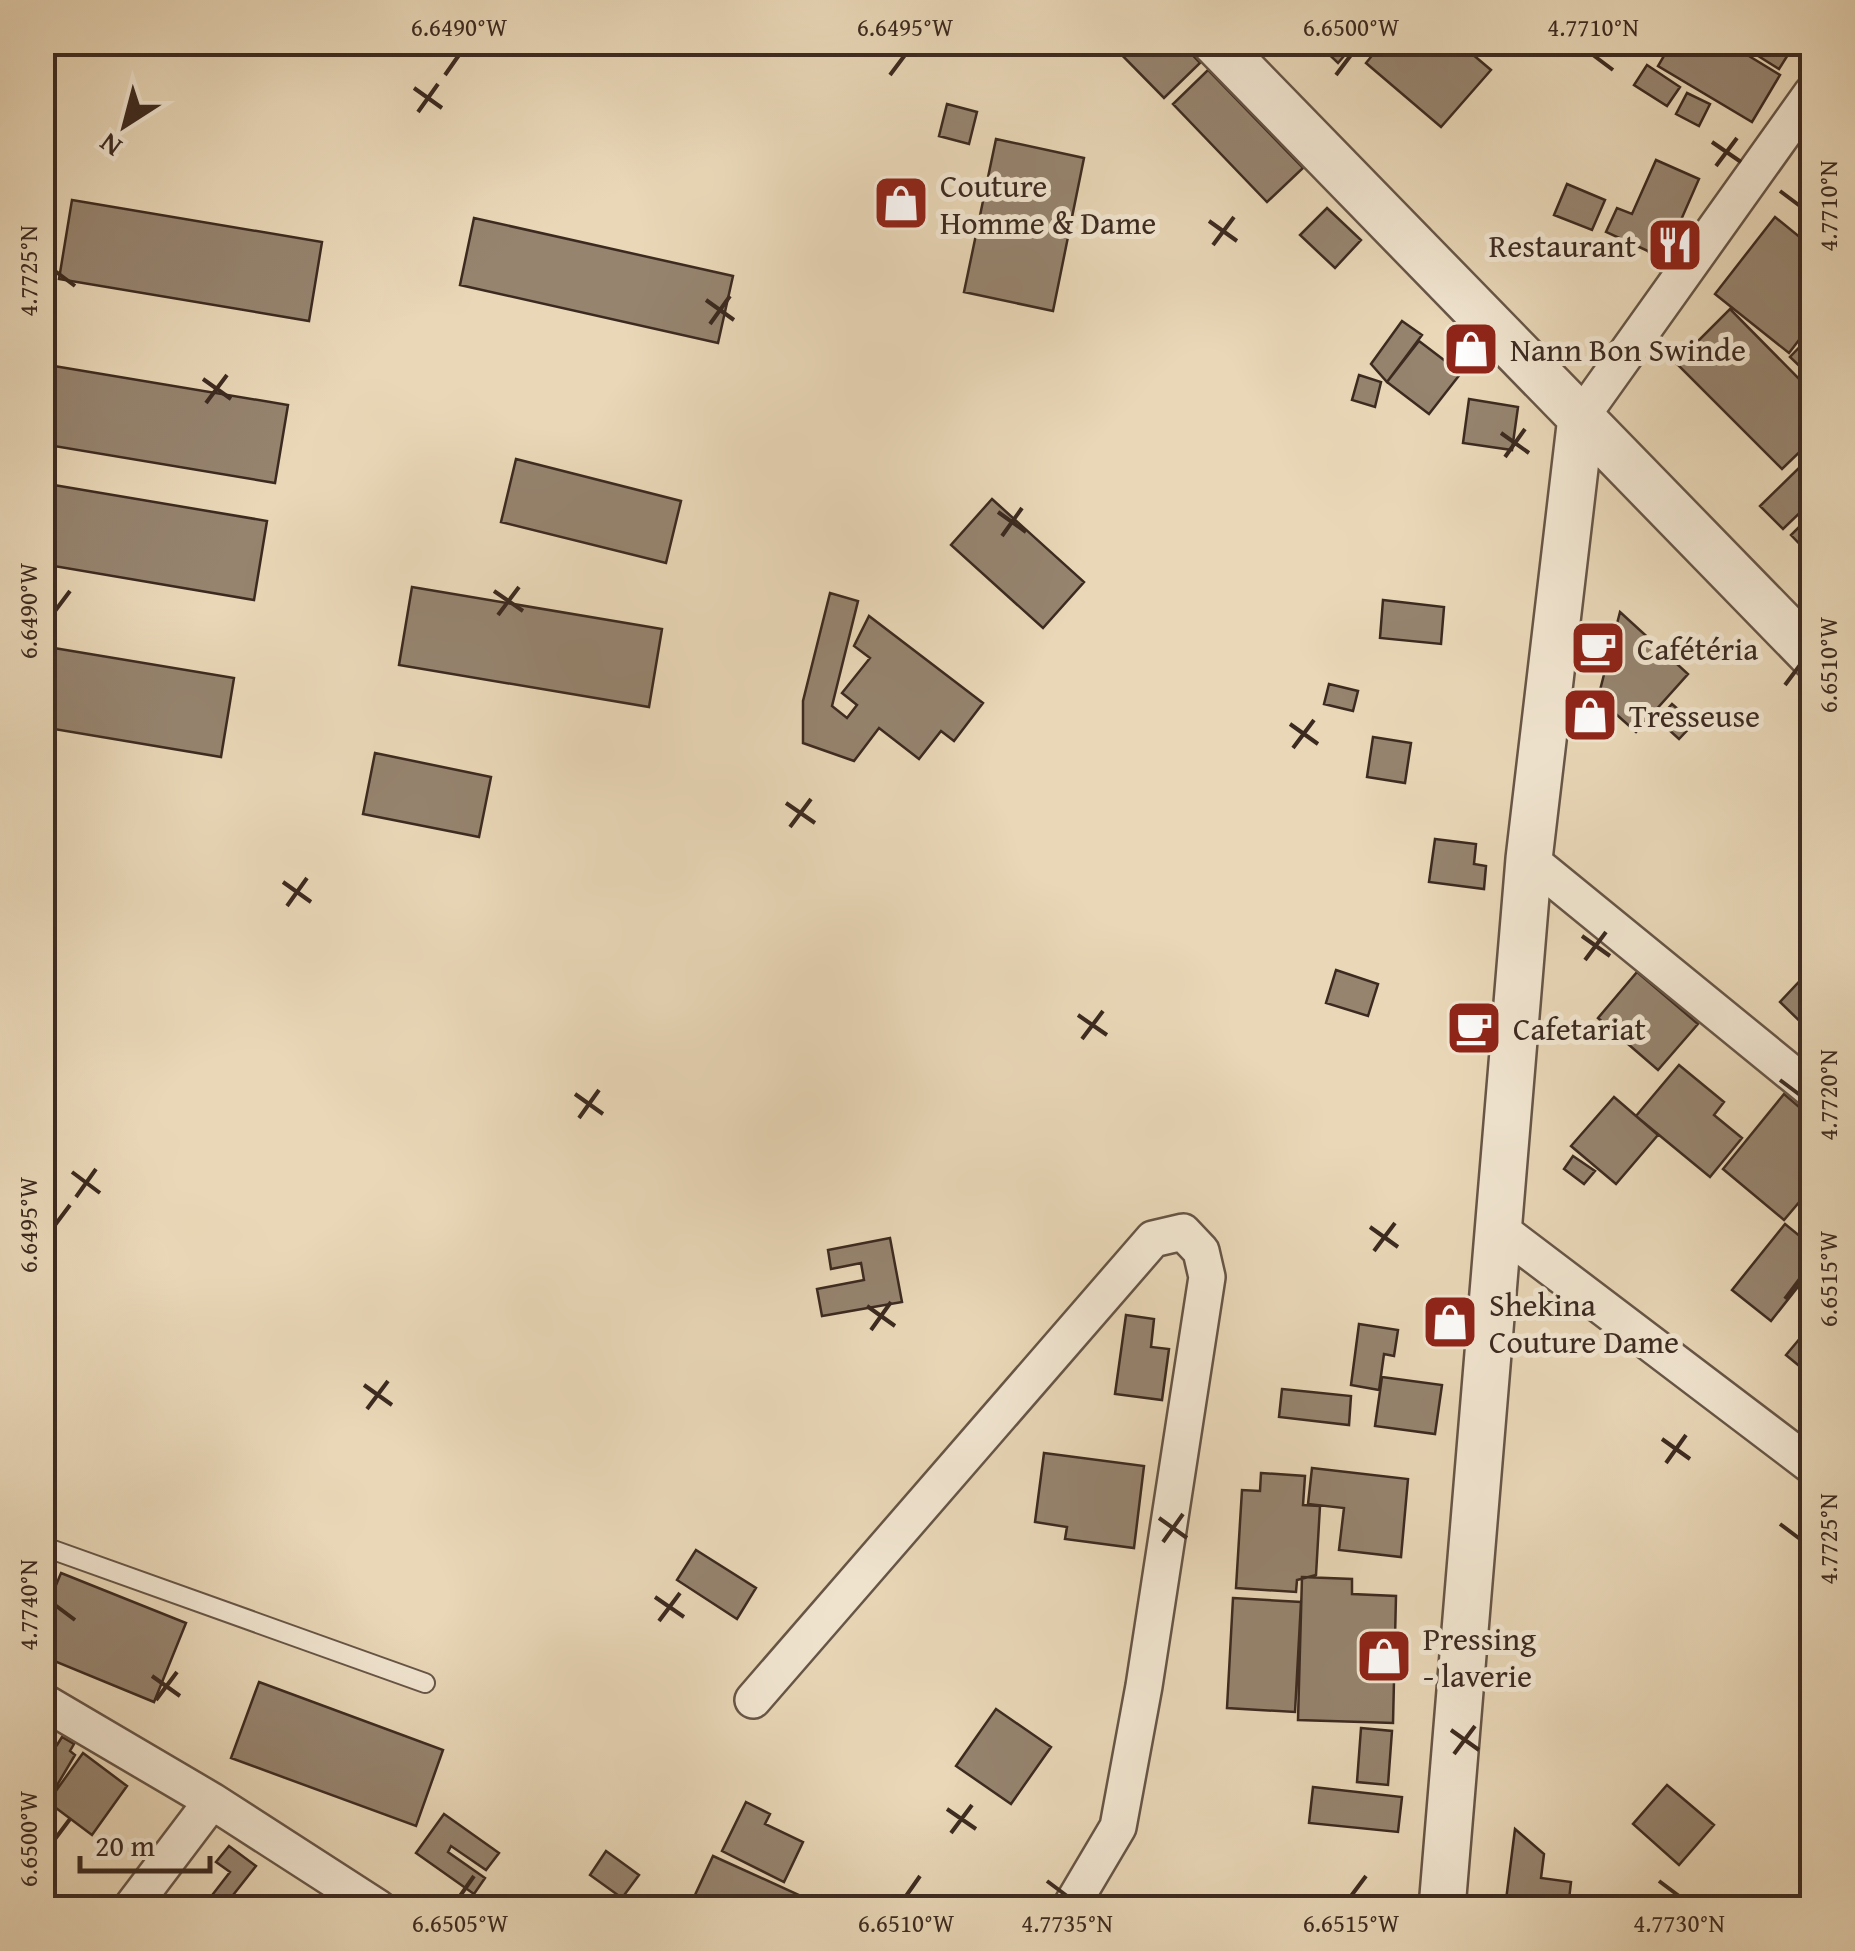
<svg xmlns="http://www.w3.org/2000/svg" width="1855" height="1951" viewBox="0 0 1855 1951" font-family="'Gentium Book Plus',serif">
	<rect width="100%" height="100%" fill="#e9d7b7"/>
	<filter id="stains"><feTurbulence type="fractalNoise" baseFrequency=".002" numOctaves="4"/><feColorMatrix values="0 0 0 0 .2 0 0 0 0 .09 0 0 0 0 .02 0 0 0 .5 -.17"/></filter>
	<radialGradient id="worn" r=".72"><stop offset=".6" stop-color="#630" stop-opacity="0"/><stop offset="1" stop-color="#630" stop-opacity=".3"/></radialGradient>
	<!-- building -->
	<path fill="#96846f" stroke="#3c2a20" stroke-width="2.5" d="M1109,42H1180L1200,63L1164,98Z
		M1316,42H1356L1338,63Z
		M1383,42H1458L1491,70L1441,127L1366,63Z
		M1672,42H1726L1780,75L1752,122L1658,66Z
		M1736,42H1796L1779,69Z
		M1647,65L1680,87L1667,106L1634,85Z
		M1208,70L1303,168L1267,202L1173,104Z
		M1687,93L1710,104L1699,126L1676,114Z
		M947,104L977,112L969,144L939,136Z
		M996,139L1084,158L1053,311L964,292Z
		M1656,160L1699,179L1659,270L1648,251L1606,232L1617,208L1632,214Z
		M1567,184L1605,200L1592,230L1554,215Z
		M72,200L322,242L309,321L59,279Z
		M1327,208L1361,240L1335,268L1300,235Z
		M1775,217L1812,247V323L1789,353L1715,294Z
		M474,218L733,276L718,343L460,285Z
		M1730,309L1812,392V440L1782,469L1676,363Z
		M1402,321L1422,335L1387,382L1371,364Z
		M1812,334V378L1790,357Z
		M1419,341L1461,373L1429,414L1387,382Z
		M42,364L288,405L275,483L42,444Z
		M1359,375L1381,382L1375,407L1352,400Z
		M1469,399L1518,407L1512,450L1463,443Z
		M516,459L681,501L666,563L501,522Z
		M1806,461L1812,467V501L1783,529L1760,506Z
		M42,483L267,521L254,600L42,564Z
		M992,499L1084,582L1043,628L951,545Z
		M1812,514V557L1791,535Z
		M412,587L662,629L649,707L399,665Z
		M830,593L858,601L832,706L847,718L857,705L842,693L870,658L854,646L869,616L983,703L954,741L941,731L919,759L879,728L854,761L803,743V701Z
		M1383,600L1444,607L1441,644L1380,638Z
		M1620,612L1688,674L1636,732L1598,698Z
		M42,646L234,678L221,757L42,727Z
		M1329,684L1358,691L1353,711L1324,704Z
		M1672,704L1694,723L1679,739L1658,720Z
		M1373,737L1411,743L1405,783L1367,777Z
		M375,753L491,777L479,837L363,814Z
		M1435,839L1476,844L1474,864L1486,866L1484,889L1429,882Z
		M1812,968V1033L1780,1002Z
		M1336,970L1378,984L1368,1016L1326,1003Z
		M1637,972L1698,1024L1658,1070L1598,1018Z
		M1679,1065L1724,1102L1714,1115L1742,1138L1710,1177L1636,1116Z
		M1784,1094L1812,1118V1187L1784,1220L1723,1169Z
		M1614,1097L1658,1135L1616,1184L1571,1146Z
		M1573,1156L1595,1171L1584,1184L1564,1169Z
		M1785,1224L1812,1246V1269L1771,1321L1732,1290Z
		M890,1238L902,1302L822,1316L817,1289L864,1280L861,1263L831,1269L828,1250Z
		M1126,1315L1154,1319L1151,1347L1169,1349L1162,1400L1115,1394Z
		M1359,1324L1398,1330L1394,1356L1384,1354L1379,1390L1351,1385Z
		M1812,1324V1370L1809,1374L1786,1355Z
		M1382,1377L1442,1385L1435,1434L1375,1426Z
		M1282,1389L1351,1396L1349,1425L1279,1417Z
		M1044,1453L1144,1466L1134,1548L1065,1539L1067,1527L1035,1522Z
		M1312,1468L1408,1479L1401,1557L1339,1550L1344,1508L1308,1504Z
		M1261,1473L1305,1476L1303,1505L1320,1506L1316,1575L1297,1580L1296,1592L1236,1588L1242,1490L1260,1491Z
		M696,1550L756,1588L737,1619L677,1580Z
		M61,1573L186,1623L154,1702L42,1656V1619Z
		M1302,1577L1352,1579V1594L1396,1596L1393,1723L1298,1720Z
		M1233,1598L1301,1602L1295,1712L1227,1708Z
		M259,1682L443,1750L416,1826L231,1758Z
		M996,1709L1051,1747L1011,1804L956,1766Z
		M1361,1728L1392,1731L1388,1785L1357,1782Z
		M42,1736L57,1745L62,1737L74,1744L70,1751L75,1755L47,1802L42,1799Z
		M83,1753L127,1786L92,1835L48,1802Z
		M1667,1785L1714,1825L1679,1865L1633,1824Z
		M1313,1787L1402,1797L1398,1832L1309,1823Z
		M746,1802L770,1814L765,1824L803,1842L784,1882L722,1851Z
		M444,1814L499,1853L486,1870L451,1846L448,1852L485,1878L474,1894L416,1853Z
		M1515,1829L1544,1854L1541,1878L1571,1882L1568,1908H1505Z
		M229,1846L256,1866L226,1904L213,1894L230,1872L216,1862Z
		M606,1851L639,1875L622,1898L590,1875Z
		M713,1856L799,1895L792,1908H689Z"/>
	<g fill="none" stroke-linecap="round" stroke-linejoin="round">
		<!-- service casing -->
		<g stroke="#675546" stroke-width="22">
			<path id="service" d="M42,1546L425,1683"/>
		</g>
		<!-- minor casing -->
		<g stroke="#675546" stroke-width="40">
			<path id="minor" d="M1581,417L1812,93
				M1529,859L1812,1090
				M1497,1227L1812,1466
				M753,1700L1153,1239L1183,1232L1201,1251L1207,1277L1144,1686L1118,1827L1070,1908
				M42,1701L212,1801L378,1908
				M131,1908L212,1801"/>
		</g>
		<!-- tertiary casing -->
		<g stroke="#675546" stroke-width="50">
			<path id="tertiary" d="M1215,42L1812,655
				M1442,1908L1529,859L1581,417"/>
		</g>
		<!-- service -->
		<use href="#service" stroke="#f1e5d0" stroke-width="18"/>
		<!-- minor -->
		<use href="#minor" stroke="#f1e5d0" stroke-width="35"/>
		<!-- tertiary -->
		<use href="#tertiary" stroke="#f1e5d0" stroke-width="45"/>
	</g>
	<!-- ticks -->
	<path fill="none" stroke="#3c2a20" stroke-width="4" d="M1593,55L1613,70M445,75L459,55M890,75L905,55M1336,75L1351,55M414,88L442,108M418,112L438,84M1712,142L1741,162M1716,166L1737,138M1780,191L1800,206M1209,221L1237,241M1213,245L1234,217M55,271L75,286M706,300L734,320M710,324L730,296M203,379L231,399M206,403L227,375M1501,433L1529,453M1505,457L1525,429M998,512L1026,532M1002,536L1022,508M494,591L523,611M55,611L70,591M498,615L519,587M1785,685L1800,665M1290,724L1318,744M1293,748L1314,720M786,803L815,823M790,827L811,799M283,882L311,902M287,906L307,878M1582,936L1610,956M1585,960L1606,932M1078,1015L1107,1035M1082,1039L1103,1011M1780,1080L1800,1095M575,1094L603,1114M579,1118L599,1090M72,1172L100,1193M76,1197L96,1169M55,1225L70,1205M1370,1227L1398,1247M1374,1251L1395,1223M1785,1299L1800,1279M867,1306L895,1326M871,1330L891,1302M364,1385L392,1405M367,1409L388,1381M1662,1439L1690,1459M1666,1463L1686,1435M1159,1518L1187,1538M1780,1524L1800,1539M1163,1542L1183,1514M655,1597L684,1617M55,1605L75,1620M659,1621L680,1593M152,1676L180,1696M156,1700L177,1672M1451,1730L1479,1750M1454,1754L1475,1726M947,1809L976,1829M951,1833L972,1805M55,1839L70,1819M1047,1881L1067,1896M1659,1881L1679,1896M460,1896L474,1876M906,1896L920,1876M1351,1896L1366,1876"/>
	<!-- icons -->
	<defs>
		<g id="shop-square" transform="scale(2.875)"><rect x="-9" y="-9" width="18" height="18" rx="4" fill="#8f2418" stroke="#f1e5d0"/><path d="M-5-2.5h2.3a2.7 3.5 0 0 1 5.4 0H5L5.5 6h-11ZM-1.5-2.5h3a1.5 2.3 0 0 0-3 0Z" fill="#fff"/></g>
		<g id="restaurant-square" transform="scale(2.875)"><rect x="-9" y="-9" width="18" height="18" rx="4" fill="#8f2418" stroke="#f1e5d0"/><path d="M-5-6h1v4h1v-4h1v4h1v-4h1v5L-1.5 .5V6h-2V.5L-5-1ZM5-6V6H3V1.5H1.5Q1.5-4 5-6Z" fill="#fff"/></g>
		<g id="cafe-square" transform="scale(2.875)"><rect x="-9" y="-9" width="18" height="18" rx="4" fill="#8f2418" stroke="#f1e5d0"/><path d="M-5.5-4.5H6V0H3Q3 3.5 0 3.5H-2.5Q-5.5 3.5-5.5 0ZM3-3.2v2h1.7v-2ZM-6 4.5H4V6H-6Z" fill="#fff"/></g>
	</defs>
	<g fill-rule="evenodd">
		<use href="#shop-square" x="901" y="203"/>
		<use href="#restaurant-square" x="1675" y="245"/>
		<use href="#shop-square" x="1471" y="349"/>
		<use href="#cafe-square" x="1598" y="648"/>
		<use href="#shop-square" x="1590" y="715"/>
		<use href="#cafe-square" x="1474" y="1028"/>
		<use href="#shop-square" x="1450" y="1322"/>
		<use href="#shop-square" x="1384" y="1656"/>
	</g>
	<g text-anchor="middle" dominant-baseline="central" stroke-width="10" stroke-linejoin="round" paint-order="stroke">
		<!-- poi labels -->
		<g font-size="32" fill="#3c2a20" stroke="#f1e5d0" text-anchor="start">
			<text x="940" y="185">Couture<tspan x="940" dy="37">Homme &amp; Dame</tspan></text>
			<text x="1636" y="245" text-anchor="end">Restaurant</text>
			<text x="1510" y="349">Nann Bon Swinde</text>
			<text x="1637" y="648">Cafétéria</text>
			<text x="1629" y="715">Tresseuse</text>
			<text x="1513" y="1028">Cafetariat</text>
			<text x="1489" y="1304">Shekina<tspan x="1489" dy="37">Couture Dame</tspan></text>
			<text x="1423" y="1638">Pressing<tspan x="1423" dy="37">- laverie</tspan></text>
		</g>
	</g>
	<!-- margin -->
	<rect width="1855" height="1951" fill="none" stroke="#e9d7b7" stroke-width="110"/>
	<!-- north arrow -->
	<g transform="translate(125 125) rotate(216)" stroke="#f1e5d0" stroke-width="8" paint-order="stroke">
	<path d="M0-8L18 38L0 25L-18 38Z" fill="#3c2a20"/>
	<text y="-15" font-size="28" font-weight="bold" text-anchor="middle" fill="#3c2a20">N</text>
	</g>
	<!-- scale -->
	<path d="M80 1856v15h130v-15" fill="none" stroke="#3c2a20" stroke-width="5"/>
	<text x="95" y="1856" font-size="30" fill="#3c2a20" stroke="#f1e5d0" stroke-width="8" paint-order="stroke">20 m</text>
	<rect x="55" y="55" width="1745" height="1841" fill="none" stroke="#3c2a20" stroke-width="4"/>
	<g font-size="25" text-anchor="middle" fill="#3c2a20">
		<text x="459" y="36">6.6490°W</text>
		<text x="905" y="36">6.6495°W</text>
		<text x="1351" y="36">6.6500°W</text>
		<text x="1593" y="36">4.7710°N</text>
		<text transform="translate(1828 206) rotate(-90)" y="9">4.7710°N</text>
		<text transform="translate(28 271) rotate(-90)" y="9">4.7725°N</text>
		<text transform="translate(28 611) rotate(-90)" y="9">6.6490°W</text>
		<text transform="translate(1828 665) rotate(-90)" y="9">6.6510°W</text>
		<text transform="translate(1828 1095) rotate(-90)" y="9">4.7720°N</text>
		<text transform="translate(28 1225) rotate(-90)" y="9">6.6495°W</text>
		<text transform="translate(1828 1279) rotate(-90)" y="9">6.6515°W</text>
		<text transform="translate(1828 1539) rotate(-90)" y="9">4.7725°N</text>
		<text transform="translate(28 1605) rotate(-90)" y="9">4.7740°N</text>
		<text transform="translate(28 1839) rotate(-90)" y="9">6.6500°W</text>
		<text x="460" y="1932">6.6505°W</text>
		<text x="906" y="1932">6.6510°W</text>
		<text x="1067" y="1932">4.7735°N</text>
		<text x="1351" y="1932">6.6515°W</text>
		<text x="1679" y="1932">4.7730°N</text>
	</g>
	<rect width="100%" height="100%" filter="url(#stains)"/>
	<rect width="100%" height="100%" fill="url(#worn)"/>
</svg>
